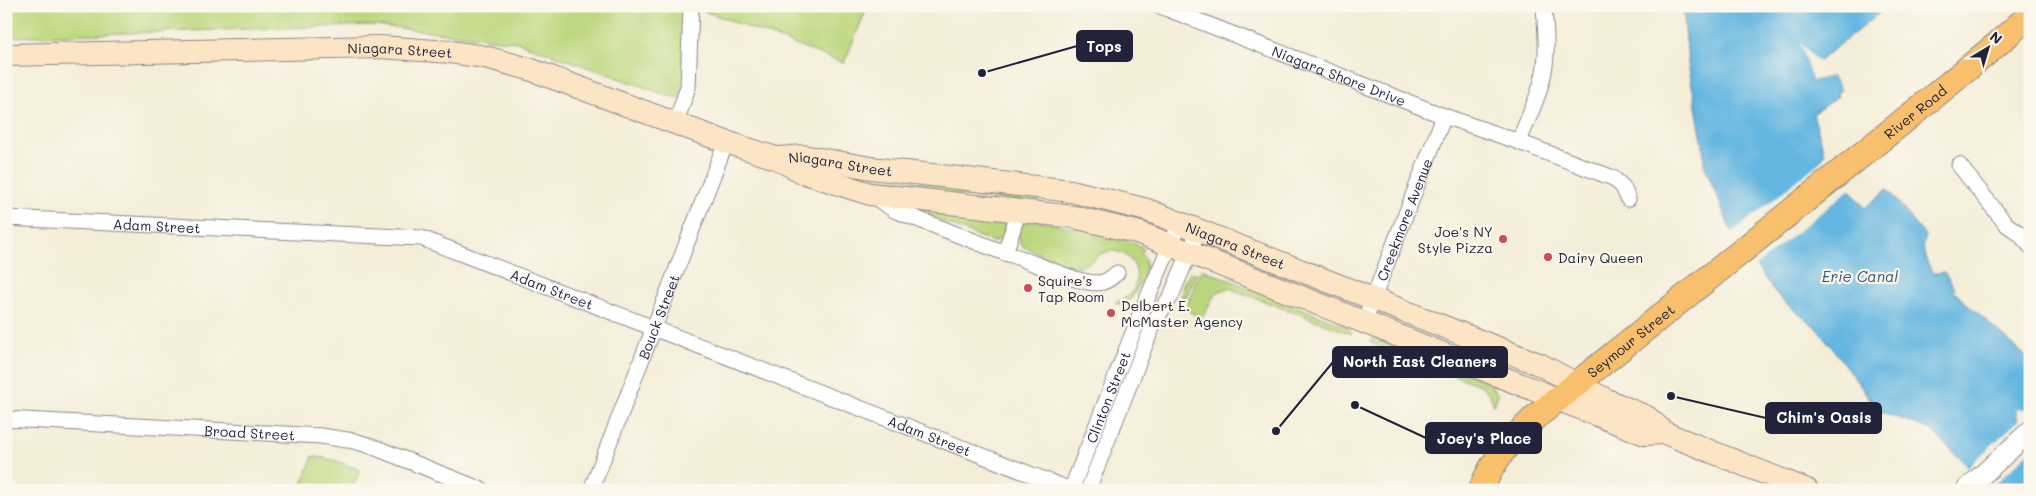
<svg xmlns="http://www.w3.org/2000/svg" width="2036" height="496" viewBox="0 0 2036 496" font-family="Mali,sans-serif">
	<rect width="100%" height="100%" fill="#fbf7ec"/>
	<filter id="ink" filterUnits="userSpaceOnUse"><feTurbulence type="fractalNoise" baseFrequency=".02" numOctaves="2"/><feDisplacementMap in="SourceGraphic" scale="10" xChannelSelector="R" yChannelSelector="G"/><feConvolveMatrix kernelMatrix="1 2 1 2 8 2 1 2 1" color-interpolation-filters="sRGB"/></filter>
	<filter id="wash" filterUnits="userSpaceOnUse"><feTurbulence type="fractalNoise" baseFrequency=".0096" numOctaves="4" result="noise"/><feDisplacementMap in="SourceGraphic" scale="20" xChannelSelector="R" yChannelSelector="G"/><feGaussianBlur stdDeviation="1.12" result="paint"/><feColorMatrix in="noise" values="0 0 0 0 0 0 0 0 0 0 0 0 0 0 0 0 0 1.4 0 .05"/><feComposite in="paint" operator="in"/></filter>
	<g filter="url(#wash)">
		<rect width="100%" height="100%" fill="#f4edd8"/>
		<!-- green -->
		<path fill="#bbd77d" stroke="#6e7c5c" d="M6,6H866L867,8L844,63L696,8L695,101L669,96L517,42L375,25L6,37Z
			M849,175L1040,195L1039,201L1031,202L907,190L848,178Z
			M905,207L1007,218C1005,228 1005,240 993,242Z
			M1032,220C1053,224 1132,236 1144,249L1141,253C1143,256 1146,259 1146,264C1147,275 1132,297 1126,307L1115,303C1121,300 1127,298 1131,293C1144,276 1133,251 1112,251C1097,251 1090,268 1074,266C1058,264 1039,253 1024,247C1014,237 1018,223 1032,220Z
			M1201,269L1348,327L1352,334L1229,288C1223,289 1218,291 1214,296C1206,308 1206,327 1186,308Z
			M1192,272L1196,274L1183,304C1179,293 1183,279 1192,272Z
			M1374,339H1378L1489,383L1498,394L1494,406L1490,395L1482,386L1371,343V340Z
			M313,456L337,461L360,470L352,490H300Z"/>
		<!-- water -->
		<path fill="#64b6e0" stroke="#436c8e" d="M1683,6H1889L1818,62L1801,44L1812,81L1832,76L1841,90L1837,94L1838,96L1813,114L1825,154L1822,157L1865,208L1887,189L1926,237C1920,250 1926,261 1933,273L1944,272L1955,288L1953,291L2030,360V411L2018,409L2017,419L2030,434V490H1993L1970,465L1968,466L1931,430L1879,411L1818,329L1783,301L1771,287L1730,228L1704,164L1703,145L1688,63Z"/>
		<!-- pier -->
		<path fill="#f4edd8" d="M1889,6H1892L1820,64H1817L1806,52L1814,78L1831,74L1832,76L1812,81L1800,43L1819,62Z
			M1826,157L1851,188L1754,267L1731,234Z
			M2017,409L2030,410V413L2020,411L2019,418L2030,430V451L1990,489L1968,467L2018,421Z"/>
	</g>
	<g filter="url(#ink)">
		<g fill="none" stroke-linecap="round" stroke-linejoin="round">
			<!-- minor casing -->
			<g stroke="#8b888a" stroke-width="17">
				<g id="minor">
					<path id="s1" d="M1160,6L1444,116L1519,142C1528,117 1542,91 1545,65C1548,45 1545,26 1544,6"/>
					<path d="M676,122L688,87L691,6"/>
					<path d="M1519,142L1613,178L1623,187L1628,199"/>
					<path d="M1959,165L2006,224L2020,234L2030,246"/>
					<path d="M873,196L894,210L1005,253"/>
					<path d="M1019,210L1005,253C1029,259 1083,288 1103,282C1108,281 1113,276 1117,273"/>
					<path id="s2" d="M6,218L421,238L1071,490"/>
					<path id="s3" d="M1364,322L1444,116"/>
					<path id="s4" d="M6,419L321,436L354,441L371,446L482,490"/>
					<path id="s5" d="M591,490L726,142"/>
					<path id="s6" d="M1071,490L1140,315L1180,223"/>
					<path d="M1088,490L1155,320L1171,296L1199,230"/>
				</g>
			</g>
			<!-- tertiary casing -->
			<g stroke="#8b888a" stroke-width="22">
				<path id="tertiary" d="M1966,490L2030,431"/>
			</g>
			<!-- secondary casing -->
			<g stroke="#8b888a" stroke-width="24">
				<g id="secondary">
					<path id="s7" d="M6,55L380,47L450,52L485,57L529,69L726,142L776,158L802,172L870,194L1074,217L1140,233L1645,434L1665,433"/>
					<path id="s8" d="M779,158L803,156L871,168L1071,191L1147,210L1541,365L1607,400L1647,417L1665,433L1807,490"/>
				</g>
			</g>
			<!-- primary casing -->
			<g stroke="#8b888a" stroke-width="27">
				<g id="primary">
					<path id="s9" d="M1481,490C1495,455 1511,440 1538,415L1921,107L1995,46L2030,15"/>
				</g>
			</g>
			<!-- minor -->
			<use href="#minor" stroke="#fff" stroke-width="15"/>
			<!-- tertiary -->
			<use href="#tertiary" stroke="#fff" stroke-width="20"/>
			<!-- secondary -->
			<use href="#secondary" stroke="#fce5c4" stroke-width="22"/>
			<!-- primary -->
			<use href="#primary" stroke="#f8bf6c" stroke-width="25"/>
		</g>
	</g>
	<!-- markers -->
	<g fill="#d1495b" stroke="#fbf7ec" stroke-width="2">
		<circle cx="1503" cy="239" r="5"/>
		<circle cx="1548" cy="257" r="5"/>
		<circle cx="1028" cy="288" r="5"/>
		<circle cx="1111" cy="313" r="5"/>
	</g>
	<g text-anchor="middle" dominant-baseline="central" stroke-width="4.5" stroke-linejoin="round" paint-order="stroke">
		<!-- street labels -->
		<g font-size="14" fill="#22223b" stroke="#fbf7ec">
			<text stroke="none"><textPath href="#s7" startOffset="394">Niagara Street</textPath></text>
			<text stroke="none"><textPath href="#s1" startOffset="192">Niagara Shore Drive</textPath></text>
			<text stroke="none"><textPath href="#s9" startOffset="579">River Road</textPath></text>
			<text stroke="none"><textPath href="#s8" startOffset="62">Niagara Street</textPath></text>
			<text stroke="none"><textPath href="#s3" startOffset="110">Creekmore Avenue</textPath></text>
			<text stroke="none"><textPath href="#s2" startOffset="151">Adam Street</textPath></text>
			<text stroke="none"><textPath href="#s8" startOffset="468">Niagara Street</textPath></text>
			<text stroke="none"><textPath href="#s2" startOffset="556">Adam Street</textPath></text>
			<text stroke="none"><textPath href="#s5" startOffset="186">Bouck Street</textPath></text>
			<text stroke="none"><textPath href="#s9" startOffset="214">Seymour Street</textPath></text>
			<text stroke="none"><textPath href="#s6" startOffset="100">Clinton Street</textPath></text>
			<text stroke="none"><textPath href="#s4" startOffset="244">Broad Street</textPath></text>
			<text stroke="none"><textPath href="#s2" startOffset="961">Adam Street</textPath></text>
		</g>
		<!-- poi labels -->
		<g font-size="14" fill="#22223b" stroke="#fbf7ec" text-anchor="start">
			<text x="1493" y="231" text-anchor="end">Joe's NY<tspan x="1493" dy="16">Style Pizza</tspan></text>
			<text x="1558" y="257">Dairy Queen</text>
			<text x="1038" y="280">Squire's<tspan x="1038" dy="16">Tap Room</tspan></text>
			<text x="1121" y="305">Delbert E.<tspan x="1121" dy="16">McMaster Agency</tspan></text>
		</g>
		<!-- water labels -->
		<g font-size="15" font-style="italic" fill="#395675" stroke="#fbf7ec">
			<text x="1860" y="276">Erie Canal</text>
		</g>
	</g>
	<!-- callouts -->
	<path fill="none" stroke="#22223b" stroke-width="2" d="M982 73L1077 46M1276 431L1333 362M1671 396L1766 418M1355 405L1426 438"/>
	<g fill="#22223b" stroke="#fbf7ec" stroke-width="2">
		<circle cx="982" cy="73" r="5"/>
		<circle cx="1276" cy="431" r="5"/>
		<circle cx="1671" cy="396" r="5"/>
		<circle cx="1355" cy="405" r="5"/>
	</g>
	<g fill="#22223b" stroke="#22223b" stroke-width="2">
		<rect x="1077" y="31" width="55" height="30" rx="5"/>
		<rect x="1333" y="347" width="174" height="30" rx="5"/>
		<rect x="1766" y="403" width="115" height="30" rx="5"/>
		<rect x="1426" y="423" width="115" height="30" rx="5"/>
	</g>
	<g font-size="15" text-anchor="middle" font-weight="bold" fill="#fff">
		<text x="1104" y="52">Tops</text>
		<text x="1420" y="367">North East Cleaners</text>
		<text x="1824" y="423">Chim's Oasis</text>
		<text x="1484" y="444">Joey's Place</text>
	</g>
	<!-- margin -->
	<rect width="2036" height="496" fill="none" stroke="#fbf7ec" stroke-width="25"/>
	<!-- north arrow -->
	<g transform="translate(1988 48) rotate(38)" stroke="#fbf7ec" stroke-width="4" paint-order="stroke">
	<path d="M0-4L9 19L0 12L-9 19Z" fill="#22223b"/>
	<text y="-8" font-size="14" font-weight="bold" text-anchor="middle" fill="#22223b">N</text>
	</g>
</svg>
